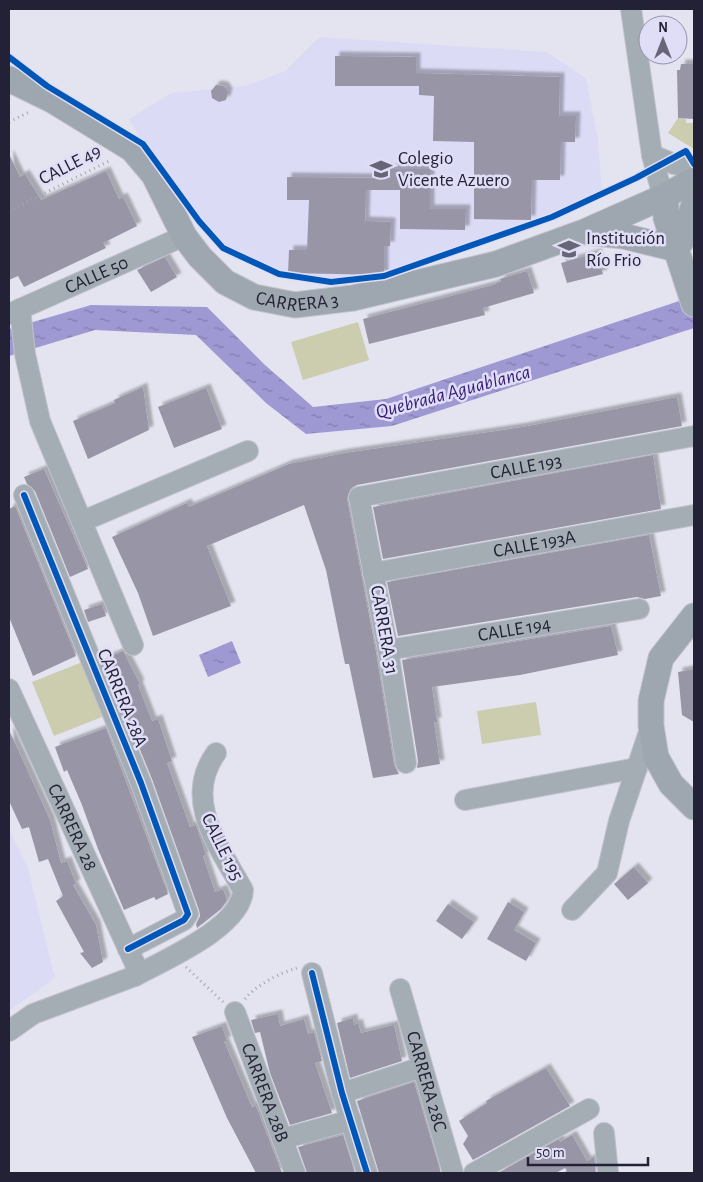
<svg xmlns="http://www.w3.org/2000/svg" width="703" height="1182" viewBox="0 0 703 1182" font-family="'Alegreya Sans',sans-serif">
	<defs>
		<pattern id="water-ripples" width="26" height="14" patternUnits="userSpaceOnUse" patternTransform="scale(1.25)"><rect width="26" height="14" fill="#9f99d3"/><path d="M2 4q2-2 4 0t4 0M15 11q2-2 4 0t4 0" fill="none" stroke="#817cac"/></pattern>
		<filter id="shadow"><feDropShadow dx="4.5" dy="-4.5" stdDeviation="1" flood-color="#0004"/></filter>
	</defs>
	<rect width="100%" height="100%" fill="#e4e4f0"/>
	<!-- built -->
	<path fill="#dcdbf6" d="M319,37L547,52L586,78L598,139L602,194L552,217L384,276L331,282L279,274L223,248L199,221L143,144L129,119L171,93L245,86L285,71Z
		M9,829L28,868L55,978L9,1011Z"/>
	<!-- garden -->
	<path fill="#ccccaf" d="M678,118L686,119V123H694V149L668,133Z
		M358,322L369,360L303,380L291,342Z
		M85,661L107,715L54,736L32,682Z
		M536,702L541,735L482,744L477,711Z"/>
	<!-- water -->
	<path fill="url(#water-ripples)" d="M694,296V328L392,426L306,434L266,403L196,335L95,330L9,356V329L91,305L207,307L265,365L313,407L386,399Z
		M232,641L241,663L208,677L199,655Z"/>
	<!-- building -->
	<path fill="#9896a6" filter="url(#shadow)" d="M335,56L416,57V73L560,77L559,116H576L575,142H561L560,180H532L531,220L474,219V142L433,141L434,96L419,95V86H335Z
		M681,64H694V119L678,118L677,70H680Z
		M216,85L224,86L228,92L226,100L219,102L212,98L211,91Z
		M9,154L20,177L25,174L41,200L106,171L119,199L123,197L137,226L103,243L106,248L24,287L18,276L9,280Z
		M378,169H430V209H466L465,230L400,229V190H366L365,221L391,222L390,246H384V275L288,273L289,250H307L309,200H287V177L378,178Z
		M597,253L603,274L567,283L561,263Z
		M165,257L177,277L151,292L137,270Z
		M527,271L534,293L483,308L485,315L369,344L363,319L493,285L501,281L500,279Z
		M143,387L149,430L88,459L73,421L115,403L114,400Z
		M206,388L222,429L174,448L158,407Z
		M677,397L682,426L357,485L351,488L347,499L376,652L394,765L399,774L373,778L349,664H345L326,570L304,505L207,546L231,606L153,636L138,593L112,537L187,503L189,507L289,464L345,453L523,427Z
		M653,455L661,509L383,559L373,507Z
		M44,469L88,569L70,577L35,491L27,484L24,477Z
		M15,506L76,656L33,676L9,617V509Z
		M649,535L661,596L645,599L637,597L398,636L387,582Z
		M102,604L106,616L88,622L84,610Z
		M611,626L618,655L520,675L432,687L437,722H434L440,764L417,768L418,761L402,660Z
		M123,651L140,684L138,685L152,721L158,719L172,761L167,763L190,827L196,825L206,855L203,856L215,892L223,889L227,900L221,909L197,928L196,924L200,916L199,910L152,779L119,698L123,697L104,659Z
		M694,669V722L682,715L678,672Z
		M106,728L168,894L156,900L154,897L124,910L98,849L82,805L67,770L64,772L55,747Z
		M9,730L50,820L61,863L67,861L76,884L73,885L96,925L103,962L92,968L80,953L84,952L56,901L63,896L48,859L39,862L29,827L22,829L9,801Z
		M634,867L648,883L628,900L614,884Z
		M508,902L524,912L514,930L536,943L526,961L487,939Z
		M448,904L474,922L462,939L436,921Z
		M278,1014L280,1026L304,1019L308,1034L314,1032L322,1061L315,1063L332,1113L290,1125L270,1073L260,1032L255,1033L251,1020Z
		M353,1018L354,1025L358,1023L361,1033L394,1025L402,1061L350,1078L337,1023Z
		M222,1026L227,1041H224L252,1107L256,1106L282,1173H256L227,1118L192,1037Z
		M546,1068L570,1106L473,1160L463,1144L468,1136L459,1121L487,1103L486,1101Z
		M414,1082L441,1173H379L357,1101Z
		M343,1135L355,1173H307L298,1147Z
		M572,1135L587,1161L594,1157L596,1173H562L567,1171L565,1168L556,1173H498L559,1139L560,1142Z"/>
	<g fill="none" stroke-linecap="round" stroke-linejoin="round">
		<!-- minor casing -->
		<g stroke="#c2c2ce" stroke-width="22">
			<g id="minor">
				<path d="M631,9L652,155L663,197"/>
				<path d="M652,155L674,164L694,167"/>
				<path d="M20,309L25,354L40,421L133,645"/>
				<path id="s1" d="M9,314L184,236"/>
				<path d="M24,495L141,783L188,914L184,920L128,949"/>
				<path d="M83,521L248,451"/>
				<path id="s2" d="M373,573L694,515"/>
				<path id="s3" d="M388,650L639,609"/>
				<path id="s4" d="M9,689L136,966L135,976L33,1014L9,1031"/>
				<path id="s5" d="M406,763L388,650L359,497L694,436"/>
				<path d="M465,800L637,768"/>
				<path d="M572,910L607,873L619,821L651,726"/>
				<path d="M312,973L342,1093L367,1173"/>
				<path d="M135,976C164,960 242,927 243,890C220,848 182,800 216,753"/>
				<path id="s6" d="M400,989L453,1173"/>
				<path id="s7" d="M235,1012L295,1173"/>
				<path d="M342,1093L422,1067"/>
				<path d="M604,1133L608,1173"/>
				<path d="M282,1139L351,1120"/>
				<path d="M474,1173L589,1109"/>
			</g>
		</g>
		<!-- major casing -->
		<g stroke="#c2c2ce" stroke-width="27">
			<g id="major">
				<path id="s8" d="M9,79L52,100L132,149L154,175L184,236L200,257L225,282L254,297L295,305L353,298L496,264L584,232L663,197L694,180"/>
				<path d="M666,206V218L694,304"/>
				<path d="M586,232L623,236L676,249"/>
				<path d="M681,242L694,204"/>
				<path d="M694,616L661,658L651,701V726L656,757L671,784L694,807"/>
			</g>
		</g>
		<!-- path -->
		<path stroke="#9fa5ae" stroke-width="3" stroke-dasharray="1 4" stroke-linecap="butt" d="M9,122L31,111
			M9,211L111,160
			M186,967L223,1002
			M245,999C256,985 280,973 297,968"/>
		<!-- minor -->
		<use href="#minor" stroke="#a4adb4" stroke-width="20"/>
		<!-- major -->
		<use href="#major" stroke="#9ea6af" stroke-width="25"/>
		<!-- cycleway casing -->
		<g stroke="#e0def6" stroke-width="9">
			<path id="cycleway" d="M9,57L47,86L143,144L199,221L223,248L279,274L331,282L384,276L552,217L636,178L686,151L694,164
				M24,495L141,783L188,914L184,920L128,949
				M312,973L342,1093L367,1173"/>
		</g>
		<!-- cycleway -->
		<use href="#cycleway" stroke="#0057b8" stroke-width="6"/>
	</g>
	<!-- icons -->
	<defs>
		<g id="school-bare" transform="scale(1.725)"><path d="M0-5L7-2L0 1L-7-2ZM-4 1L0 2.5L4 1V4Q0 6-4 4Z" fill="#676577" stroke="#e0def6" stroke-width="2.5" paint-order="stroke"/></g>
	</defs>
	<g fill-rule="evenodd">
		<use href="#school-bare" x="381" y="169"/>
		<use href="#school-bare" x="569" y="249"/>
	</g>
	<g text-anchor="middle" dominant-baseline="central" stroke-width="5" stroke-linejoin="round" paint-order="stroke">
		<!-- poi labels -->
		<g font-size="19" fill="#232136" stroke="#e0def6" text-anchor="start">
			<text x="398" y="158">Colegio<tspan x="398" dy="22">Vicente Azuero</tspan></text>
			<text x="586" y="238">Institución<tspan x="586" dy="22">Río Frio</tspan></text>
		</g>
		<!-- street labels -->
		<g font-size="19" fill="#232136" stroke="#e0def6">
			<text transform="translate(70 165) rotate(-27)">CALLE 49</text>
			<text stroke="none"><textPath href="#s1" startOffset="96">CALLE 50</textPath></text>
			<text stroke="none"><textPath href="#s8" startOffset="382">CARRERA 3</textPath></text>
			<text stroke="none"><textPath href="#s5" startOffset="440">CALLE 193</textPath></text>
			<text stroke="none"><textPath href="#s2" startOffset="164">CALLE 193A</textPath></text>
			<text transform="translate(384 630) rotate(80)">CARRERA 31</text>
			<text stroke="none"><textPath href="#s3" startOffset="128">CALLE 194</textPath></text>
			<text transform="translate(122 698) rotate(68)">CARRERA 28A</text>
			<text stroke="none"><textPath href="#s4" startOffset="152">CARRERA 28</textPath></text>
			<text transform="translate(222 847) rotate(64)">CALLE 195</text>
			<text stroke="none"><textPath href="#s6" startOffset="96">CARRERA 28C</textPath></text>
			<text stroke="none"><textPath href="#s7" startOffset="86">CARRERA 28B</textPath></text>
		</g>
		<!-- water labels -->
		<g font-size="20" font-style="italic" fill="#351b77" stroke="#e0def6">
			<text transform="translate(453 392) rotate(-15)">Quebrada Aguablanca</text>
		</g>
	</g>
	<!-- border -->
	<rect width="703" height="1182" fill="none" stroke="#232136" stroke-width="20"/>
	<!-- north arrow -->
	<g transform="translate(663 40)"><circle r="24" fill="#e0def6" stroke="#9492a9"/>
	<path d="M0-4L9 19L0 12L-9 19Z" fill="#676577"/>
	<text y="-8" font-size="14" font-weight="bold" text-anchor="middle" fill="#232136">N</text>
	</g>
	<!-- scale -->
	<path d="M528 1157v8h120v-8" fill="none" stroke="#232136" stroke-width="2.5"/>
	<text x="536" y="1157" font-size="15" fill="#232136" stroke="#e0def6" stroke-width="4" paint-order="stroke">50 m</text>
</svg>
